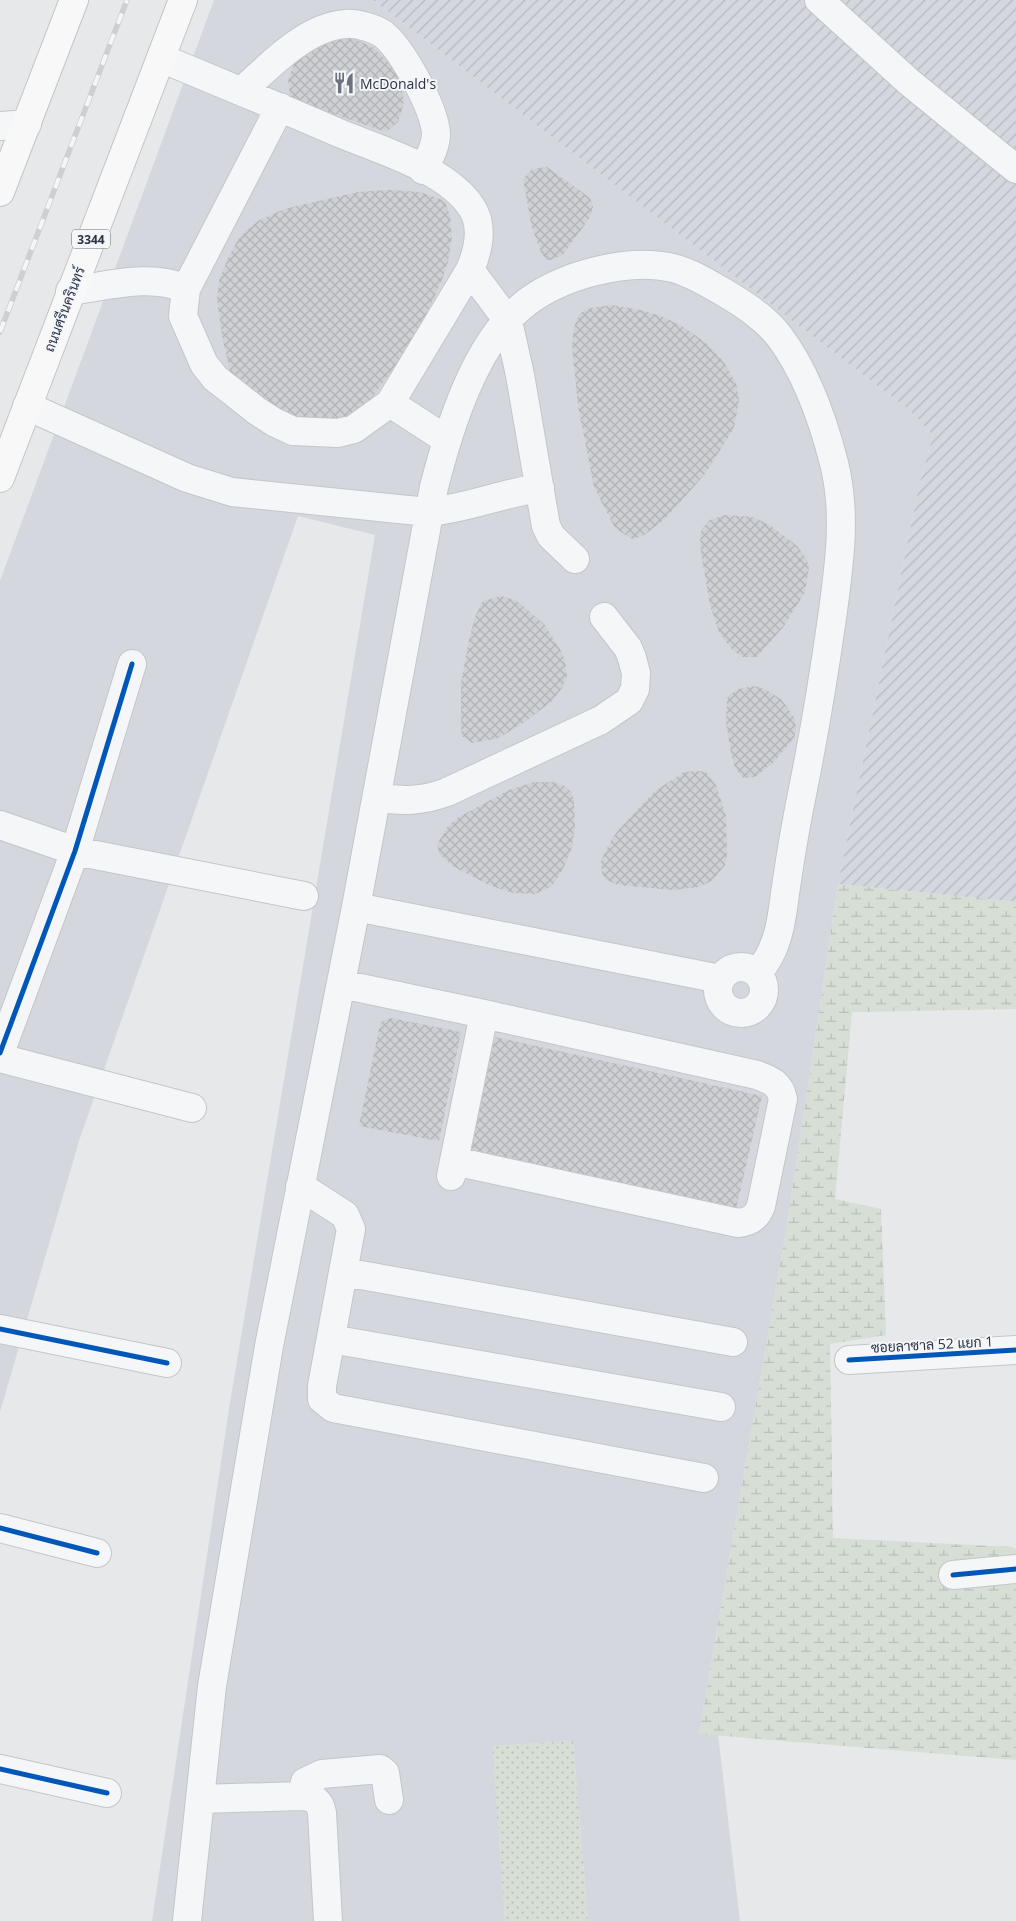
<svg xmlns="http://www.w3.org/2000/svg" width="1016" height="1921" viewBox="0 0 1016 1921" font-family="'Open Sans',Sarabun,sans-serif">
	<defs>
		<pattern id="industrial-furrows" width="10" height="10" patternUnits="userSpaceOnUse" patternTransform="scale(1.25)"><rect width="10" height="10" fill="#d4d7dd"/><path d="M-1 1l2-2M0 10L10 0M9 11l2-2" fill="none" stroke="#b6b9bf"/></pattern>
		<pattern id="grass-dots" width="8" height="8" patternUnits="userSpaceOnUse" patternTransform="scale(1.25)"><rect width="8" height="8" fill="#d6ded6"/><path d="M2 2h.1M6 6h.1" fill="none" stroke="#b8bfb9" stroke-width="1.8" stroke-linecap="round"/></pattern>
		<pattern id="wetland-marsh" width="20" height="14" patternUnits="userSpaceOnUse" patternTransform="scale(1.25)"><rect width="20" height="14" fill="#d6ded6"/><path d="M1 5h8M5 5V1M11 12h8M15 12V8" fill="none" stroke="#b8bfb9"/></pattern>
		<pattern id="building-cross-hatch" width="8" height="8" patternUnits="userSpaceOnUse" patternTransform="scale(1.25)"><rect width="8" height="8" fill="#ced0d3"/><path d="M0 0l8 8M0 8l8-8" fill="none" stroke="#b1b3b6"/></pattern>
	</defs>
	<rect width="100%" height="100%" fill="#e6e8ea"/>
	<!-- built -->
	<path fill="#d4d7dd" d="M214,0H373L909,410L933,435L919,486L838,884L789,1212L699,1734H718L740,1921H588L573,1741L493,1746L505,1921H152L229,1409L375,535L298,516L79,1141L0,1412V581Z"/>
	<!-- industrial -->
	<path fill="url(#industrial-furrows)" d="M373,0H1016V902L838,884L919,486L933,435L909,410Z"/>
	<!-- grass -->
	<path fill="url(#grass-dots)" d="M573,1741L588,1921H505L492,1746Z"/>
	<!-- wetland -->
	<path fill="url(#wetland-marsh)" d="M838,884L1016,902V1009L852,1012L835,1199L881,1209L886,1335L830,1344L833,1538L1012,1547L1016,1549V1760L699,1734L789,1212Z"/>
	<!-- building -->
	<path fill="url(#building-cross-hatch)" d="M351,37L374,48L393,67L400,80L404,101L402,110L398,122L386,132L293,100L290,94L288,81L296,59L320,41Z
		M547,167L590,198L593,207L590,217L563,255L551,260H546L541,252L532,228L523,179L532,169Z
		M388,190L420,192L445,201L450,216L452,237L448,262L442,280L423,322L406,351L367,405L312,445L304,446L288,442L232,380L222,336L217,299L219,281L228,258L239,238L247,230L258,221L284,209L358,192Z
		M611,305L641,310L661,316L682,326L706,343L723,361L736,383L739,400L734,428L705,474L665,519L643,536L632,539L615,528L594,487L578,406L572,346L574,327L580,313L591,308Z
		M725,515L752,517L770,525L797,546L806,558L809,567L805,592L784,626L757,657H743L733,651L719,632L710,605L701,553L700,535L702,529L710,520Z
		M502,596L517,601L544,624L560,649L565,660L567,676L562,688L552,701L526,721L499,738L472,743L462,736L461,728V683L469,640L475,617L483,601Z
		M755,686L765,689L782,700L795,719L796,730L794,738L774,762L755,777L743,778L735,768L731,753L726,723L727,702L728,696L738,689Z
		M699,771L706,772L716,785L726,816L727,856L725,865L713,880L699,887L674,890L618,885L605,879L602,873L601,861L610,842L619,829L655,791L684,772Z
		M534,782H552L565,786L572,793L574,802L575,826L572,847L563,869L552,886L535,894L513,893L491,886L454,867L440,855L437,845L439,841L448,826L459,817L509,790Z
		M391,1018L461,1032L439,1141L359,1126L380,1024L382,1021Z
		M495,1037L762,1096L736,1209L470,1149Z"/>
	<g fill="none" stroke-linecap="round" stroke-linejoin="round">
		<!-- minor casing -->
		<g stroke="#c4c6c8" stroke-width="30">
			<path id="minor" d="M819,0L909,82L1016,169
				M161,58C220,83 280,107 339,133C380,150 447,169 472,208C484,227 478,251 470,270L390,403L354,429L338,433L293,431L274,422L257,411L215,378L204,364L183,316L186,289L280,107
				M242,91C269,66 307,26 346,24C356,23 374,28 383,34C402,49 435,109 436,134C436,147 429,158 423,170
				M0,126L27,124
				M470,270L508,321L520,375L546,526L551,536L575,559
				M70,291C108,286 151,273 186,289
				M390,403L447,440
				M27,406L187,478L232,492L428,512C466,509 502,493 540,488
				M377,797C402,802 423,801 447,792L601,720L629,701L635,689L636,673L632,658L628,648L604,617
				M0,825L75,851L304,896
				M356,907L720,979
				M718 990a23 23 0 1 1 46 0a23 23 0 1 1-46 0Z
				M341,984L484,1014L757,1075C771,1080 780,1084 783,1099L761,1206C757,1217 750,1222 738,1223L454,1161L451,1176
				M0,1053L75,851L132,664
				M0,1058L192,1108
				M454,1161L484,1014
				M300,1186L345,1215L351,1229L322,1386V1399L333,1408L704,1478
				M344,1272L733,1342
				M0,1329L167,1363
				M331,1339L721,1407
				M849,1360L1016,1350
				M0,1528L97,1553
				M953,1575L1016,1569
				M0,1769L107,1793
				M302,1796L305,1782L322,1774L380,1769L385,1773L389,1800
				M200,1799L302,1796C314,1797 320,1801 322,1813L328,1921
				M187,1921L212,1686L269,1346L356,907L434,487C449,429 474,346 521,307C557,276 627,257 673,268C692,273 709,284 725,293C745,305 765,318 779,336C807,373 823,420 834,463C847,515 839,566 832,618C824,674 815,729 804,784C797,818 791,852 786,887C783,905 782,926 775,943C771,955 765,964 758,973"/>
		</g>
		<!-- major casing -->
		<g stroke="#c2c5c8" stroke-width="30">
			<path id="major" d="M0,192L74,0
				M0,478L183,0"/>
		</g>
		<!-- minor -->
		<use href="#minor" stroke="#f5f6f7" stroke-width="28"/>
		<!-- major -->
		<use href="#major" stroke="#f8f8f8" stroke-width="28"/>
		<!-- rail casing -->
		<g stroke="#cecfd2" stroke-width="5.5">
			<path id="rail" d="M0,332L127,0"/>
		</g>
		<!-- rail -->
		<use href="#rail" stroke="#f4f6f9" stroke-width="4" stroke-dasharray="11" stroke-linecap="butt"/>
		<!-- cycleway casing -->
		<g stroke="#f4f6f9" stroke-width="8">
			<path id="cycleway" d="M0,1053L75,851L132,664
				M0,1329L167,1363
				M849,1360L1016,1350
				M0,1528L97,1553
				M953,1575L1016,1569
				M0,1769L107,1793"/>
		</g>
		<!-- cycleway -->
		<use href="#cycleway" stroke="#0057b8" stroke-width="5"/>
	</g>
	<!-- icons -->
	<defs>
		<g id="restaurant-bare" transform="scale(1.725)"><path d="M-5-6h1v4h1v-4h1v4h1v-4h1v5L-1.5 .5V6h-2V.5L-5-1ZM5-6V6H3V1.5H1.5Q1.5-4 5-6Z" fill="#6c737f" stroke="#f4f6f9" stroke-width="2.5" paint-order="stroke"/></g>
	</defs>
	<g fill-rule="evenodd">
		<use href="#restaurant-bare" x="344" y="83"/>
	</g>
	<g text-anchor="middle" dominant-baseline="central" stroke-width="4" stroke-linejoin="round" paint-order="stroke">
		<!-- shield labels -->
		<rect fill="#f4f6f9" stroke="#676e7b" stroke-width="1" x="72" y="229.5" width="38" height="19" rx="4"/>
		<g font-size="12" font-weight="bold" fill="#2b3445">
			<text x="91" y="239">3344</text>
		</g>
		<!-- poi labels -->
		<g font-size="14" fill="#2b3445" stroke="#f4f6f9" text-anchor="start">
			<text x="360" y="83">McDonald's</text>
		</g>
		<!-- street labels -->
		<g font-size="14" fill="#2b3445" stroke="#f4f6f9">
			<text transform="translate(64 309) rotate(-69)">ถนนศรีนครินทร์</text>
			<text transform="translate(932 1344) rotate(-3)">ซอยลาซาล 52 แยก 1</text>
		</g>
	</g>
</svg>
